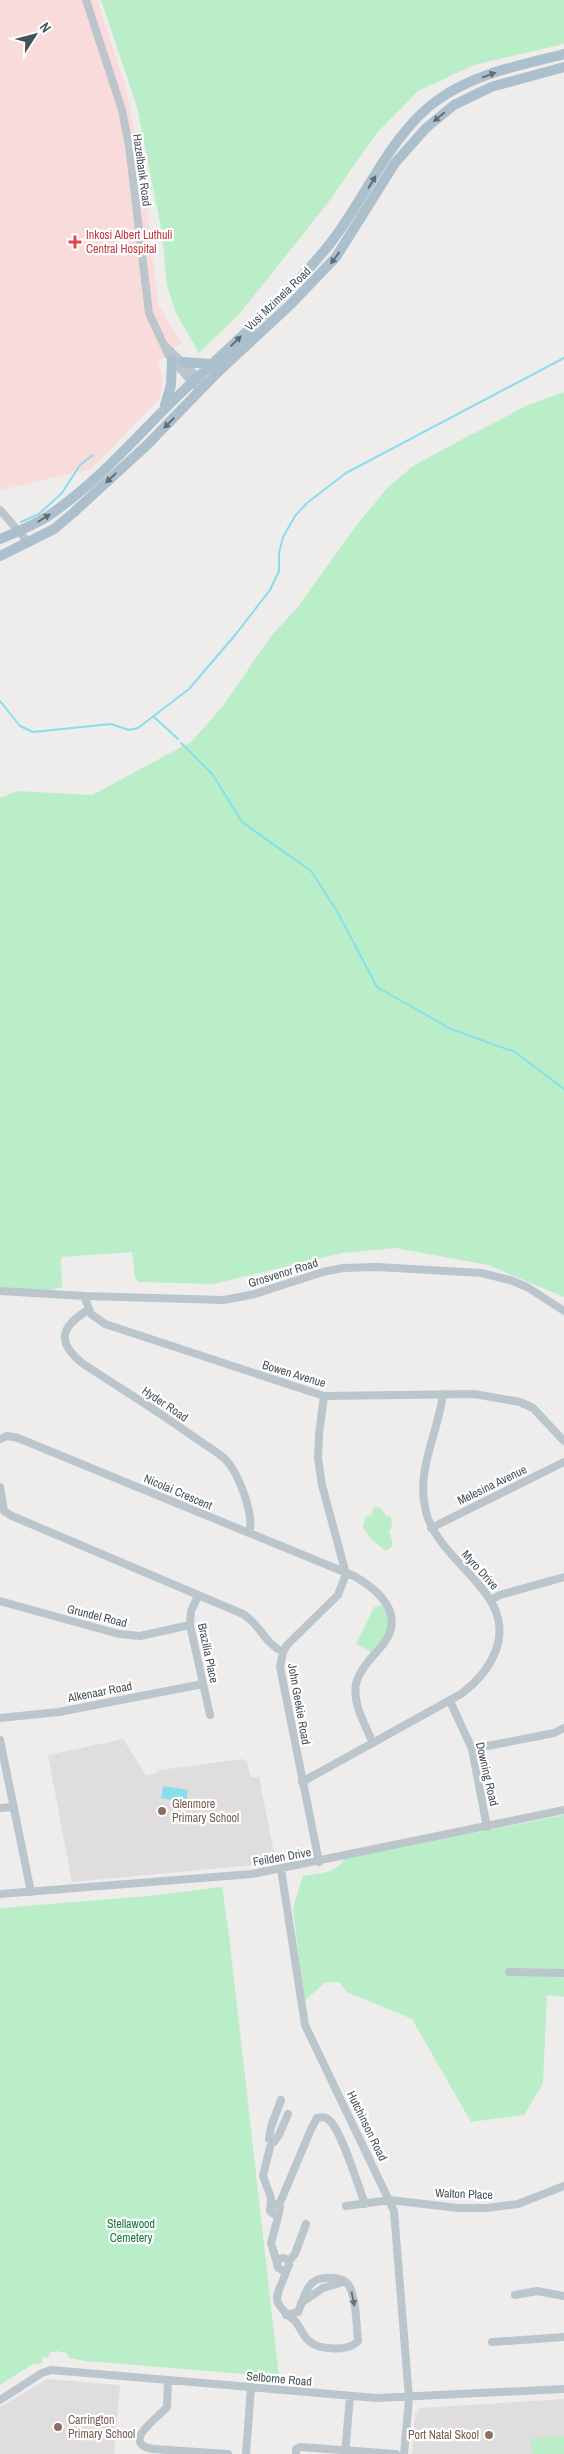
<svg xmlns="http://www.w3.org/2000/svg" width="564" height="2454" viewBox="0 0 564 2454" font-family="'Archivo Narrow',sans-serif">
	<rect width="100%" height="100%" fill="#efecec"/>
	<!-- education -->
	<path fill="#e0ddde" d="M123,1739L146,1775L155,1774L160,1770L243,1759L247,1762L251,1777H259L276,1863L72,1882L48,1755Z
		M47,2379L120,2385L114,2454H0V2407Z
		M564,2399V2454H412L415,2415L420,2408Z"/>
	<!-- medical -->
	<path fill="#fadbdb" d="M0,0H97L126,88L144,181L158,304L181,343L158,362L163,381L159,399L91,469L0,490Z"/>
	<!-- green -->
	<path fill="#b9eec9" d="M101,0H564V44L474,65L418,91L376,134L327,204L241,312L199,353L175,311L167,285L162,233L137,107Z
		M564,392V1297L488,1265L396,1248L342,1253L213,1284L139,1282L135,1277L132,1252L61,1257L62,1287L46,1291L0,1287V798L18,791L92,795L191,742L223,706L271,636L298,607L356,526L388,487L413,466L461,440L528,405Z
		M379,1507L386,1515L391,1517L392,1528L389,1530L393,1545L386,1551L372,1540L363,1527L365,1517L372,1515L373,1508Z
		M384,1605C394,1627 386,1635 371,1652L356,1644L374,1607Z
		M564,1815V1997L547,1995L543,2083L524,2115L471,2122L412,2019L347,1992L339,1982H326L304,2001L293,1908L303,1876C318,1873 337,1874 344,1859Z
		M222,1887L229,1935L279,2377L86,2361L69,2358L67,2353L56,2351L50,2353L48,2358L43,2357L42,2363L33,2364L0,2385V1908L148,1896Z
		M564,2436V2454H532L530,2439Z"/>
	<!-- water -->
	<path fill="#86dfeb" d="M163,1786L188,1790L186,1803L161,1798Z"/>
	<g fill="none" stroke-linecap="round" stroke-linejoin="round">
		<!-- stream -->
		<path stroke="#86dfeb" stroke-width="2" d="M21,522L39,514L62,493L80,465L93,455
			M0,701L20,726L33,732L111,724L129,730L138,728L189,689L236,634L270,590L279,571V553L283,537L295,516L307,503L346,473L564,358
			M153,716L178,739
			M181,743L213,775L242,822L311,871L337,911L377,987L451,1029L515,1052L564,1089"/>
		<!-- minor -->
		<path stroke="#bac5cc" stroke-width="8" d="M86,0L122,110L129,146L149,313L169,356L195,386
			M164,345L206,385
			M0,510L29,543
			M0,1291L84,1296L224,1300L255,1294L323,1272L343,1268L377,1267L482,1273L510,1280L527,1287L564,1311
			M84,1296L91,1314L105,1324L324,1396L474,1394L520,1402L533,1408L564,1441
			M88,1310C62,1326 55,1341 82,1363C118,1387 155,1409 191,1435C202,1443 215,1450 225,1459C238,1472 255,1515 249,1533
			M0,1439L7,1436L18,1438L354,1576C379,1590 405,1614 384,1643C374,1656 360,1668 356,1684C352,1704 366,1726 373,1743
			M0,1487L4,1511L12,1516L243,1614C260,1624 265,1644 283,1652
			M431,1528L564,1462
			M198,1596L191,1611L190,1625L210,1715
			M491,1600L500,1595L564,1577
			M0,1601L119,1634L140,1636L190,1625
			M450,1701L472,1749L487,1827
			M0,1718L59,1712L203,1684
			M0,1740L31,1892
			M472,1749L554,1733L564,1728
			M302,1782L461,1694C477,1682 489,1669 496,1650C517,1592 440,1565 426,1512C415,1471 438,1434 443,1394
			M0,1808L14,1807
			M319,1862L280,1667L283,1652L287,1645L338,1595L346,1574L322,1485L318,1458L319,1434L324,1396
			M281,1869L305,2025L394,2211L409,2398L404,2454
			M0,1894L252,1874L564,1810
			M509,1972L564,1973
			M269,2139L271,2127L281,2100
			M274,2142L279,2135L288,2114
			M270,2147L263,2176L271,2198L270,2211L274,2214L279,2213L280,2206L277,2204L272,2205
			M279,2205L312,2127L317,2118C321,2117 326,2117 329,2120C341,2129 359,2188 365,2204
			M346,2206L390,2200L458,2208H486L518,2204L564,2186
			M277 2264a6 6 0 1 1 12 0a6 6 0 1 1-12 0Z
			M289,2261L295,2254L306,2224
			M277,2263L271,2243L279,2213
			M515,2295L537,2291L564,2296
			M301,2303L323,2288L343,2282
			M286,2315L298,2312C307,2292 306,2276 333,2278C342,2279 348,2281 351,2290C357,2305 356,2324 358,2341C349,2352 319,2350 309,2341C303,2336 300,2327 295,2321C267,2298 278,2298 287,2269
			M492,2342L564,2337
			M168,2381L167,2407C159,2417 119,2443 153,2449L228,2454
			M0,2400L42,2373L51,2370L377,2398L564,2389
			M246,2454L251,2387
			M296,2454V2449L300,2447L396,2454
			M345,2454L350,2396"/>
		<!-- major -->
		<path stroke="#acbfcc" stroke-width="10" d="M183,362L211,364
			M165,405L171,385L172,360
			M0,539C16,532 33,526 48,516C99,482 139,433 183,391C232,345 286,298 329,245C365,200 391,132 439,99C476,73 521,65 564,54
			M0,556L54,529L73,513L147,445L218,372L291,304L336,257L395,163L426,128L454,105L491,87L564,67"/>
	</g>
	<!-- one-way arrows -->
	<defs><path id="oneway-solid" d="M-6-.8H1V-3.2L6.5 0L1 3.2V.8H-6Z" transform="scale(1.25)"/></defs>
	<g fill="#5f6d76">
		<use href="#oneway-solid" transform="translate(489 75) rotate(-20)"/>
		<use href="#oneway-solid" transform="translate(439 117) rotate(140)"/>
		<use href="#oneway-solid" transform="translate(372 182) rotate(-59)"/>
		<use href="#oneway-solid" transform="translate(335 258) rotate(127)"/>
		<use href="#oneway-solid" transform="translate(236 341) rotate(-44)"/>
		<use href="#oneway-solid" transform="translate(169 423) rotate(135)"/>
		<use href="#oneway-solid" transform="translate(111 478) rotate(137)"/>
		<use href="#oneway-solid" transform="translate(44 518) rotate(-32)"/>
	</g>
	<use fill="#68747c" href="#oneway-solid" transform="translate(353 2299) rotate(78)"/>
	<!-- markers -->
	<path fill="#e0444e" stroke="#fff" stroke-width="2" d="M72.5 234.5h5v5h5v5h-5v5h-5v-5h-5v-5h5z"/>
	<g fill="#8d6e63" stroke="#fff" stroke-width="2">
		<circle cx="162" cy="1811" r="5"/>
		<circle cx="58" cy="2427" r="5"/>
		<circle cx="489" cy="2435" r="5"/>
	</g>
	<g text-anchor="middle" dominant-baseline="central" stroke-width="4.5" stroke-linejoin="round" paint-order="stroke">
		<!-- street labels -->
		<g font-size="12" fill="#455259" stroke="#fff">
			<text transform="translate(142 170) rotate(82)">Hazelbank Road</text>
			<text transform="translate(278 299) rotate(-44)">Vusi Mzimela Road</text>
			<text transform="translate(283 1273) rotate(-17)">Grosvenor Road</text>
			<text transform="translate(294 1374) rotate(17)">Bowen Avenue</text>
			<text transform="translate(165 1404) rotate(34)">Hyder Road</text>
			<text transform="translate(492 1485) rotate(-26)">Melesina Avenue</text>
			<text transform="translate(178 1492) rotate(23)">Nicolai Crescent</text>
			<text transform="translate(480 1570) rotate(48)">Myro Drive</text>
			<text transform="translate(97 1616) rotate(14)">Grundel Road</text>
			<text transform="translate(208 1653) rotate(78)">Brazilia Place</text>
			<text transform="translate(100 1692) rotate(-11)">Alkenaar Road</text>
			<text transform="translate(299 1704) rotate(80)">John Geekie Road</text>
			<text transform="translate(487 1774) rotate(77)">Downing Road</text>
			<text transform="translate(282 1857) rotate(-10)">Feilden Drive</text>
			<text transform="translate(367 2126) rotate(64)">Hutchinson Road</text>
			<text transform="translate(464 2194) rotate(2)">Walton Place</text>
			<text transform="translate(279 2379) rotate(5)">Selborne Road</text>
		</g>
		<!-- health labels -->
		<g font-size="12" fill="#be3a42" stroke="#fff" text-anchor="start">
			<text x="86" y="235">Inkosi Albert Luthuli<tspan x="86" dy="14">Central Hospital</tspan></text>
		</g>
		<!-- education labels -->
		<g font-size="12" fill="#785e54" stroke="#fff" text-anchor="start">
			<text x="172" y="1804">Glenmore<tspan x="172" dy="14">Primary School</tspan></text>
			<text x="68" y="2420">Carrington<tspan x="68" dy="14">Primary School</tspan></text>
			<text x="479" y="2435" text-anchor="end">Port Natal Skool</text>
		</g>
		<!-- park labels -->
		<g font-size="12" fill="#177a3f" stroke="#fff">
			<text x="131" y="2224">Stellawood<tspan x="131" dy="14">Cemetery</tspan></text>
		</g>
	</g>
	<!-- north arrow -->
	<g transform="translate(35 35) rotate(54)" stroke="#ffffff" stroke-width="4" paint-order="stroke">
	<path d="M0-4L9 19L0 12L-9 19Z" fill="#455259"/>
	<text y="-8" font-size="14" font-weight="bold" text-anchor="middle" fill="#455259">N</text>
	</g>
</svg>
